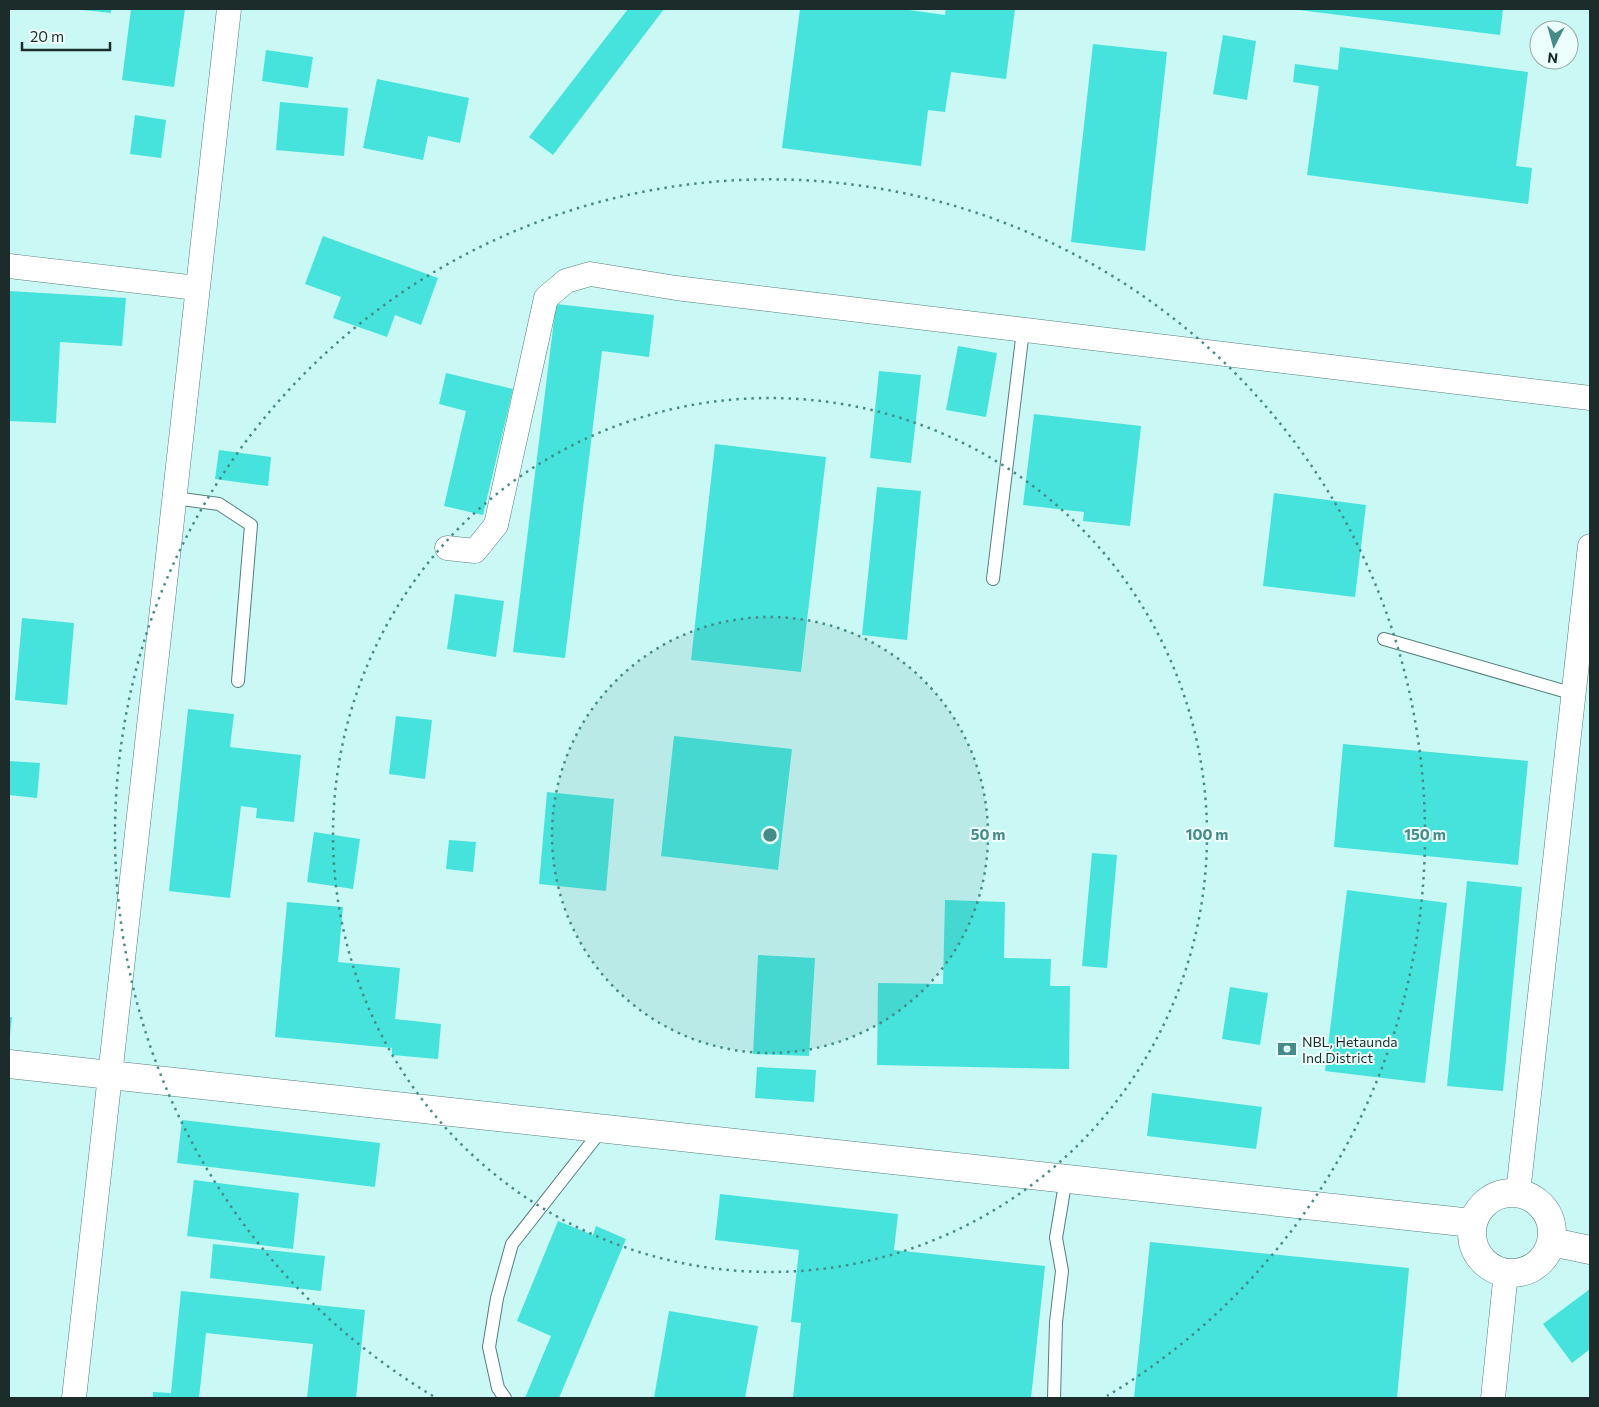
<svg xmlns="http://www.w3.org/2000/svg" width="1599" height="1407" viewBox="0 0 1599 1407" font-family="Commissioner,sans-serif">
	<rect width="100%" height="100%" fill="#caf8f4"/>
	<!-- building -->
	<path fill="#45e3db" d="M84,9H111V13L83,10Z
		M131,9H185L174,87L122,80Z
		M628,9H664L553,155L529,137Z
		M800,9H902L945,15L946,9H1015L1006,79L951,72L945,112L928,110L921,166L782,148Z
		M1299,9H1503L1500,35L1299,10Z
		M1223,35L1256,41L1247,100L1213,94Z
		M1093,44L1167,52L1145,251L1071,242Z
		M1340,47L1528,72L1516,166L1532,168L1528,204L1307,175L1319,86L1293,82L1295,64L1338,70Z
		M266,50L313,57L308,88L262,81Z
		M377,79L469,98L460,143L428,136L423,160L363,148Z
		M280,102L348,108L344,156L276,150Z
		M135,115L166,120L161,158L130,154Z
		M323,236L438,278L421,325L395,315L387,337L333,318L341,297L305,284Z
		M9,291L126,298L122,346L60,342L56,423L9,421Z
		M556,304L654,315L649,357L602,351L565,658L513,652Z
		M958,346L997,353L986,417L946,410Z
		M879,371L921,375L911,463L870,458Z
		M446,373L513,389L483,515L444,506L466,411L439,404Z
		M1034,414L1141,426L1130,526L1083,521L1084,512L1023,505Z
		M715,444L826,457L801,672L691,660Z
		M219,450L271,457L268,486L215,479Z
		M877,487L921,491L907,640L862,635Z
		M1274,493L1366,505L1355,597L1263,586Z
		M455,594L504,601L496,657L447,649Z
		M22,618L74,623L67,705L15,700Z
		M188,709L234,714L230,747L301,755L294,822L256,818L257,808L241,806L230,898L169,891Z
		M396,716L432,720L425,779L389,774Z
		M674,736L792,749L778,870L661,856Z
		M1343,744L1528,761L1518,865L1334,847Z
		M9,761L40,763L37,798L9,795Z
		M547,792L614,799L606,891L539,884Z
		M314,832L360,839L353,889L307,882Z
		M449,840L476,842L473,872L446,869Z
		M1092,853L1117,855L1107,968L1082,966Z
		M1467,881L1522,887L1503,1091L1447,1086Z
		M1347,890L1447,903L1425,1083L1325,1071Z
		M945,900L1005,902L1004,958L1051,959L1050,986H1070L1069,1069L877,1065L878,983L943,984Z
		M287,902L343,907L338,962L400,968L395,1019L441,1024L438,1059L392,1055V1048L275,1037Z
		M758,955L815,958L809,1056L753,1054Z
		M1230,987L1268,993L1260,1045L1222,1039Z
		M9,1017H12L10,1035H9Z
		M757,1067L816,1070L814,1102L755,1098Z
		M1152,1093L1262,1107L1256,1149L1147,1136Z
		M182,1120L380,1143L375,1187L177,1163Z
		M194,1180L299,1193L293,1249L187,1236Z
		M720,1194L898,1214L894,1250L1045,1266L1031,1398H793L801,1323L791,1322L799,1250L715,1240Z
		M558,1221L593,1235L596,1226L626,1239L559,1398H525L551,1336L517,1321Z
		M1150,1242L1409,1268L1397,1398H1134Z
		M213,1244L325,1256L321,1291L210,1278Z
		M1590,1289V1349L1572,1363L1543,1324Z
		M181,1291L365,1310L356,1398H307L313,1344L206,1333L199,1398H153V1392L171,1393Z
		M669,1311L758,1326L745,1398H654Z"/>
	<g fill="none" stroke-linecap="round" stroke-linejoin="round">
		<!-- lane casing -->
		<g stroke="#557f7c" stroke-width="14">
			<path id="lane" d="M174,498L219,504L251,525L238,681
				M993,579L1023,330
				M1384,639L1574,694
				M505,1398L498,1388L489,1347L497,1298L512,1244L603,1128
				M1054,1398L1056,1322L1062,1271L1056,1238L1066,1178"/>
		</g>
		<!-- street casing -->
		<g stroke="#557f7c" stroke-width="25">
			<path id="street" d="M9,266L197,288
				M447,548L475,551L496,525L546,298L566,281L590,274L676,288L1590,398
				M1518,1193L1590,546
				M74,1398L229,9
				M1493,1398L1506,1272"/>
		</g>
		<!-- highway casing -->
		<g stroke="#557f7c" stroke-width="29">
			<path id="highway" d="M9,1064L1472,1223
				M1472 1233a40 40 0 1 1 80 0a40 40 0 1 1-80 0Z
				M1552,1242L1590,1250"/>
		</g>
		<!-- lane -->
		<use href="#lane" stroke="#fff" stroke-width="12"/>
		<!-- street -->
		<use href="#street" stroke="#fff" stroke-width="24"/>
		<!-- highway -->
		<use href="#highway" stroke="#fff" stroke-width="28"/>
	</g>
	<!-- distance rings -->
	<circle cx="770" cy="835" r="218" fill="#458c88" fill-opacity=".12"/>
	<g fill="none" stroke="#458c88" stroke-width="2.5" stroke-dasharray="2.5 5">
		<circle cx="770" cy="835" r="218"/>
		<circle cx="770" cy="835" r="437"/>
		<path d="M433 1396A655 655 0 1 1 1107 1396"/>
	</g>
	<!-- icons -->
	<defs>
		<g id="bank-bare" transform="scale(1.5)"><path d="M-6-4H6V4H-6ZM0-2.3a2.3 2.3 0 1 0 0 4.6a2.3 2.3 0 1 0 0-4.6Z" fill="#458c88" stroke="#edfffd" stroke-width="2.5" paint-order="stroke"/></g>
	</defs>
	<g fill-rule="evenodd">
		<use href="#bank-bare" x="1287" y="1049"/>
	</g>
	<g text-anchor="middle" dominant-baseline="central" stroke-width="4" stroke-linejoin="round" paint-order="stroke">
		<!-- poi labels -->
		<g font-size="14" fill="#1b2c2b" stroke="#edfffd" text-anchor="start">
			<text x="1302" y="1041">NBL, Hetaunda<tspan x="1302" dy="16">Ind.District</tspan></text>
		</g>
	</g>
	<circle cx="770" cy="835" r="8" fill="#458c88" stroke="#edfffd" stroke-width="2.5"/>
	<g font-size="15" text-anchor="middle" font-weight="bold" fill="#458c88" stroke="#edfffd" stroke-width="4" stroke-linejoin="round" paint-order="stroke">
		<text x="988" y="840">50 m</text>
		<text x="1207" y="840">100 m</text>
		<text x="1425" y="840">150 m</text>
	</g>
	<!-- border -->
	<rect width="1599" height="1407" fill="none" stroke="#1b2c2b" stroke-width="20"/>
	<!-- north arrow -->
	<g transform="translate(1554 45) rotate(186)"><circle r="24" fill="#edfffd" stroke="#99aba9"/>
	<path d="M0-4L9 19L0 12L-9 19Z" fill="#458c88"/>
	<text y="-8" font-size="14" font-weight="bold" text-anchor="middle" fill="#1b2c2b">N</text>
	</g>
	<!-- scale -->
	<path d="M22 42v8h88v-8" fill="none" stroke="#1b2c2b" stroke-width="2.5"/>
	<text x="30" y="42" font-size="15" fill="#1b2c2b" stroke="#edfffd" stroke-width="4" paint-order="stroke">20 m</text>
</svg>
